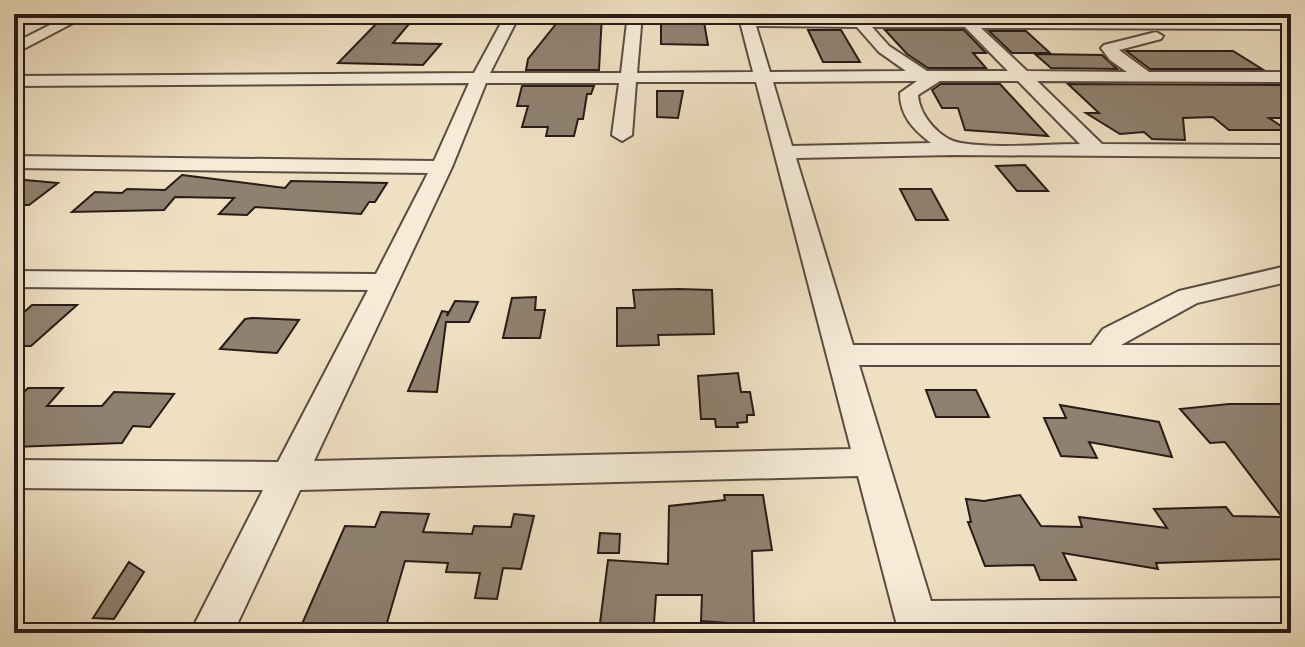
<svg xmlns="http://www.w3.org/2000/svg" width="1305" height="647" viewBox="0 0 1305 647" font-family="'IM FELL English',serif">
	<rect width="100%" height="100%" fill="#efe0c2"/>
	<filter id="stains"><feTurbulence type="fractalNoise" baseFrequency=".0025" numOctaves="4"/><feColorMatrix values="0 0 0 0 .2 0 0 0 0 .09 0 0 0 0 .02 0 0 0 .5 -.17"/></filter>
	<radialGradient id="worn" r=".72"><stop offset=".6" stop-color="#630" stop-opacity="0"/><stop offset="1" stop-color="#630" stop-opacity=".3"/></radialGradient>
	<!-- building -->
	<path fill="#8f8170" stroke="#281b17" stroke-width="2" d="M564,14L602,15L599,70H526L528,59Z
		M661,14L703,16L708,45L661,44Z
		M376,24H409L393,43L441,44L423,65L338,63Z
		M808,30H841L860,62H823Z
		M885,30H964L986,53H973L986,68H928L907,54Z
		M989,31H1026L1050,53H1012Z
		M1126,51H1233L1262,69H1150Z
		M1035,54L1102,55L1117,69L1051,68Z
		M941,84H1000L1048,136L965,130L958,108H942L932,90Z
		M1068,84L1288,85L1291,87V118H1269L1287,130H1229L1213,117L1183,118L1185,140L1152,139L1144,132L1120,134L1086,113H1099Z
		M522,86H594L591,94H587L583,119H578L574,136H546L548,127H522L528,106H517Z
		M657,91H683L678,118L657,117Z
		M1025,165L1048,191H1017L996,166Z
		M182,175L285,188L291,181L387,183L375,202H369L361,214L255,207L247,215L219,214L234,198L175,197L164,210L72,212L95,192L122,193L127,189L165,190Z
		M14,179L58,183L29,205H14Z
		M900,189H931L948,220H916Z
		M679,289L712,290L714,334L658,335L659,345L617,346V308H635L633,290Z
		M536,297L535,310H545L540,338H503L512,298Z
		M455,301L478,302L469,322H446L437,392L408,391L442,311L448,312L447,316Z
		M32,305H77L31,346H14V321Z
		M252,318L299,320L277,353L220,349L245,319Z
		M738,373L741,392H750L754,415H747V422L737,423L738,427H716L715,419H701L698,376Z
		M28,388H63L47,406H102L114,392L174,394L150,427L133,426L122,443L14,447V402Z
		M926,390H976L989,417H936Z
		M1229,404H1291V559L1156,563L1158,569L1063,553L1076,580H1040L1034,565L985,566L968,522H971L966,499L984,501L1020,495L1041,526L1082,527L1079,517L1167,528L1154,509L1226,507L1233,516L1282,517L1225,442L1210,443L1180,409Z
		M1060,405L1159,422L1172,457L1089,442L1097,458L1061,456L1044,418H1066Z
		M724,495H763L772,550L752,551L754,625L701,621L702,595H656L654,623H600L608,560L668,564L669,506L725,500Z
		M381,512L429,514L423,532L472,534L474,526L511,527L514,514L534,516L521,569L503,568L497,599L475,598L480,573L446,572L448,563L405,561L384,633H298L345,526L375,527Z
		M600,533L620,534L619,553H598Z
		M129,562L144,572L114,619L93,618Z"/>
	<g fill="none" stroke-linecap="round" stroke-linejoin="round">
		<!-- minor casing -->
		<g stroke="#5a4c42" stroke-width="4">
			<path id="minor" d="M72,14H90L14,54V43Z
				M506,14H520L490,73H621L628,14H642L637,73L753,72L738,14H752L753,18L956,19V14H967L972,19L1291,21V29L981,28L1027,71L1127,72L1110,60L1101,48L1104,45L1156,32L1163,36L1161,39L1119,50L1149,72H1291V82L1037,81L1102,144L1291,145V157L953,155L796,158L853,345H1091L1103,329L1179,291L1291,265V281L1197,303L1121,345H1291V365H859L931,601L1291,598V633H899L858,476L300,490L233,633H190L263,490L14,488V460L278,462L368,290L14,287V271L376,274L428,173L14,168V156L434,161L469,83L14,86V76L474,73ZM756,26L857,27L879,52L906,71L770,72ZM872,27H965L1008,71H927L889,46ZM908,81H917L900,93C900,116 914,130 931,143L792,146L773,82ZM940,81H1018L1080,144C1041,144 999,149 961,143C940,140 919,115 918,95ZM636,82H756L851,449L314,461L452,167L486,83H619L612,135L622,141L632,135Z"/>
		</g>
		<!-- minor -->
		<use href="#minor" fill="#f5ebd7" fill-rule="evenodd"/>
	</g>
	<!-- margin -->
	<rect width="1305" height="647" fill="none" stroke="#efe0c2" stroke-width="48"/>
	<rect x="16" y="16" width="1273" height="615" fill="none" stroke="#281b17" stroke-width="4"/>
	<rect x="24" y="24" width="1257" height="599" fill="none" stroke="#281b17" stroke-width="2"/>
	<rect width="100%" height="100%" filter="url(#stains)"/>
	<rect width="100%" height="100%" fill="url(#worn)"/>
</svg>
